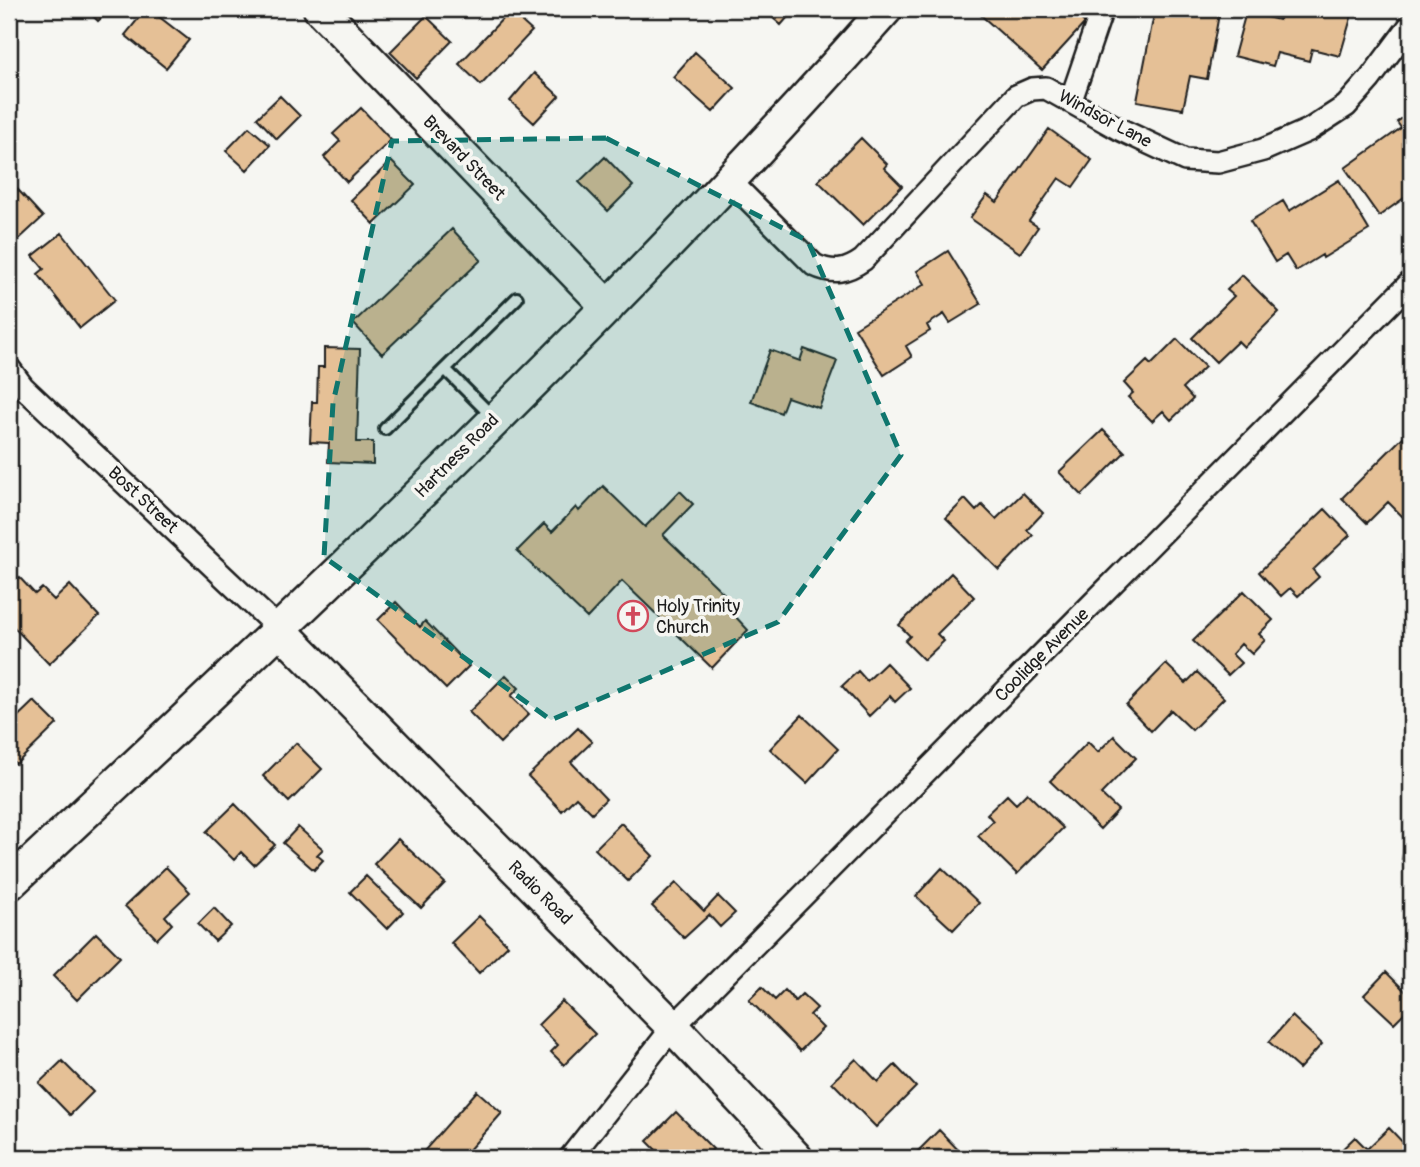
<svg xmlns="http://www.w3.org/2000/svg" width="1420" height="1167" viewBox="0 0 1420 1167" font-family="Pangolin,sans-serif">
	<rect width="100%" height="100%" fill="#f6f6f2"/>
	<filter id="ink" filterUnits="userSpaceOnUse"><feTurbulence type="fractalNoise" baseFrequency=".0143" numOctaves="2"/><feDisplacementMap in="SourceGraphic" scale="14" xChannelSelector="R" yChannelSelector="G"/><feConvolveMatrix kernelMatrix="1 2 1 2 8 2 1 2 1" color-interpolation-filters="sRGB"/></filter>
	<g filter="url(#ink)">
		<!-- building -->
		<path fill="#e5c096" stroke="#1c1c1c" stroke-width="2" d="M86,9H111L98,21Z
			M146,9H149L189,40L166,68L125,35Z
			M763,9H795L781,25Z
			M974,9H1069L1085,23L1042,70Z
			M1155,9H1220L1207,79L1190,76L1183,109L1137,101Z
			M1282,9H1344L1353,11L1340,56L1312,49L1309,61L1277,53L1273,66L1234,56L1246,12L1279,20Z
			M510,11L532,31L481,85L459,64Z
			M426,16L452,41L416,78L390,52Z
			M695,52L735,88L713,112L673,77Z
			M534,73L559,96L534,123L510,101Z
			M280,96L300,116L277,139L257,118Z
			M361,108L391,140L347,182L324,157L340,141L333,134Z
			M1411,112V193L1379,216L1345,168L1401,128L1397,122Z
			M249,127L270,145L247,170L226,151Z
			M1049,129L1092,160L1073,187L1059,178L1029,221L1038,227L1020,253L970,218L987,195L997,202Z
			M861,138L887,164L884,168L902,186L863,225L818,181Z
			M605,157L633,186L608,211L579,182Z
			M391,161L415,185L374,224L351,200Z
			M9,180L43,217L17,241L9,232Z
			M1339,180L1369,230L1323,258L1322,255L1296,271L1286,255L1275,262L1250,221L1283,201L1289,211Z
			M452,229L481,260L382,354L353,323Z
			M62,233L115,300L80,328L38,274L44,269L33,256Z
			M948,251L981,304L950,323L944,314L927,325L930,331L906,346L912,357L884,375L855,328L925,284L917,271Z
			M1242,275L1279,312L1244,347L1238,341L1216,362L1192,338L1234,296L1227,290Z
			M1177,339L1205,367L1183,388L1193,399L1171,420L1163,411L1152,421L1128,397L1133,393L1124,383L1147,361L1151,365Z
			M324,348L360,349L357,442H373V464L328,462L329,443L310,442L312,402H317L318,367H324Z
			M804,349L837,361L819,408L787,397L781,413L751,402L770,350L800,361Z
			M1103,430L1125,452L1082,495L1059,472Z
			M1403,437L1411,445V486L1405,493L1411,500V519L1408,522L1388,502L1367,523L1342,498Z
			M603,486L645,527L680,491L693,504L663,535L739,608L733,614L748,630L712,668L622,581L587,618L517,551L544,524L552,532L576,507L579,511Z
			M1023,493L1043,513L1027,530L1033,535L999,570L946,518L965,499L976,511L982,505L996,519Z
			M1325,509L1350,535L1313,570L1319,577L1298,596L1290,588L1281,596L1259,572Z
			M951,573L974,597L937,634L944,641L924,660L905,641L910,636L899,625Z
			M19,577L35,594L42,588L54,600L70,585L99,616L49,664L9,622V587Z
			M1244,591L1273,620L1259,634L1265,640L1252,654L1241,644L1232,654L1241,663L1228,675L1193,641Z
			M396,602L420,627L425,621L469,666L446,689L378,620Z
			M886,663L910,688L895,702L890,696L869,716L842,686L858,671L867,681Z
			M1166,664L1186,683L1197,672L1224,698L1192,730L1171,710L1151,731L1126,705Z
			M506,675L519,688L511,696L529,714L500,743L469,712Z
			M34,701L57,724L16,764L9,757V725Z
			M802,715L838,749L807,783L770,749Z
			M578,728L592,742L571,762L606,799L592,813L576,797L562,811L528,776Z
			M1114,736L1136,758L1101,794L1118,810L1100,829L1050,781L1088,742L1098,752Z
			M296,743L322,769L289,802L263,776Z
			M1027,793L1063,828L1017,874L978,836L993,821L987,814L1007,795L1016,804Z
			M235,804L275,845L254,865L241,852L234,860L206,832Z
			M1411,811V861L1402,859Z
			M621,823L653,856L628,881L595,849Z
			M298,827L323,849L317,855L323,860L314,870L283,843Z
			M398,839L445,883L421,908L374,864Z
			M166,867L190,892L165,916L172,924L157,939L125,906Z
			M942,868L979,903L953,930L916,896Z
			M366,876L403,912L387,929L350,892Z
			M676,883L704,911L718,896L735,913L720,927L709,915L684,938L652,906Z
			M214,908L231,926L215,941L198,924Z
			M479,916L508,945L479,973L451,943Z
			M96,933L120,957L77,1000L53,976Z
			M1386,972L1411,997V1006L1394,1023L1364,995Z
			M762,987L775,1000L785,990L795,1001L802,994L817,1008L810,1015L823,1028L800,1051L749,1000Z
			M562,1001L595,1034L564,1065L551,1052L558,1045L538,1025Z
			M1292,1016L1322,1044L1299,1069L1269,1042Z
			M9,1036L20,1050L9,1060Z
			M856,1059L878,1082L895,1065L916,1087L876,1127L832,1082Z
			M62,1061L93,1092L70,1115L39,1083Z
			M477,1091L502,1113L467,1152L474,1158H433L424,1151Z
			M676,1112L713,1149L704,1158H664L647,1141Z
			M1389,1128L1411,1151L1406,1158H1333L1355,1137L1367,1149Z
			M939,1130L966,1158H917L914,1155Z"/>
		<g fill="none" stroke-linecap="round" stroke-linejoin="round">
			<!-- lane casing -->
			<g stroke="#1c1c1c" stroke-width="16">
				<path id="lane" d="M445,369L517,298
					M385,429L445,369L493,417"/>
			</g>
			<!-- street casing -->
			<g stroke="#1c1c1c" stroke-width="26">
				<path id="street" d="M1071,100L1102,9
					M730,181L814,265C833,274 846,272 863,260L1016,96L1032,89L1046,88L1119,129L1185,160L1218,162L1263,150L1309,130L1346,106L1370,79L1411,24
					M9,368L23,387L280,630
					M570,1158L673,1027L1411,282"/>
			</g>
			<!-- secondary casing -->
			<g stroke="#1c1c1c" stroke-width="37">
				<path id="secondary" d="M320,9L608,307
					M280,630L673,1027L796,1158
					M9,884C311,602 612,318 886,9"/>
			</g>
			<!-- lane -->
			<use href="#lane" stroke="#f6f6f2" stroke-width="10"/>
			<!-- street -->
			<use href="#street" stroke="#f6f6f2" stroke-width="21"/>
			<!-- secondary -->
			<use href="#secondary" stroke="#f6f6f2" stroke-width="32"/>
		</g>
	</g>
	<!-- marked area -->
	<path fill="#0f766e" fill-opacity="0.2" stroke="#0f766e" stroke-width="5" stroke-dasharray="14 9" stroke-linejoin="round" d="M606,138L808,241L901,455L778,622L551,720L324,557L333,403L392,141Z"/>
	<!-- icons -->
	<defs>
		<g id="church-ring" transform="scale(1.575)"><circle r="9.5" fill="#f6f6f2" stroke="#d1495b" stroke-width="1.5"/><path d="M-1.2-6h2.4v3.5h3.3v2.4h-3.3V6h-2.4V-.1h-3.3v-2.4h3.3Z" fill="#d1495b"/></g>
	</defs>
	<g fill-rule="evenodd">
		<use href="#church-ring" x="633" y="616"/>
	</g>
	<g text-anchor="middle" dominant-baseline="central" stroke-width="7" stroke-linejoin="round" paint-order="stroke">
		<!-- street labels -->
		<g font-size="18" fill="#1c1c1c" stroke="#f6f6f2">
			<text transform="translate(1105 119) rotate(28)">Windsor Lane</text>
			<text transform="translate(464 158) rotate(46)">Brevard Street</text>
			<text transform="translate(457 456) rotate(-45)">Hartness Road</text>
			<text transform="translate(143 500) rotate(43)">Bost Street</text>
			<text transform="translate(1042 655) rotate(-45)">Coolidge Avenue</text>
			<text transform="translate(540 893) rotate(45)">Radio Road</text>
		</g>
		<!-- poi labels -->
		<g font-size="18" fill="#1c1c1c" stroke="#f6f6f2" text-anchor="start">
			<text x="656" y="606">Holy Trinity<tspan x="656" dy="21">Church</tspan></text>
		</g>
	</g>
	<!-- margin -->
	<rect width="1420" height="1167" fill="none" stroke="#f6f6f2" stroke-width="35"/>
	<rect x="18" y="18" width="1385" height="1132" fill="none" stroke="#1c1c1c" stroke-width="2.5" filter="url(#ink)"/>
</svg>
